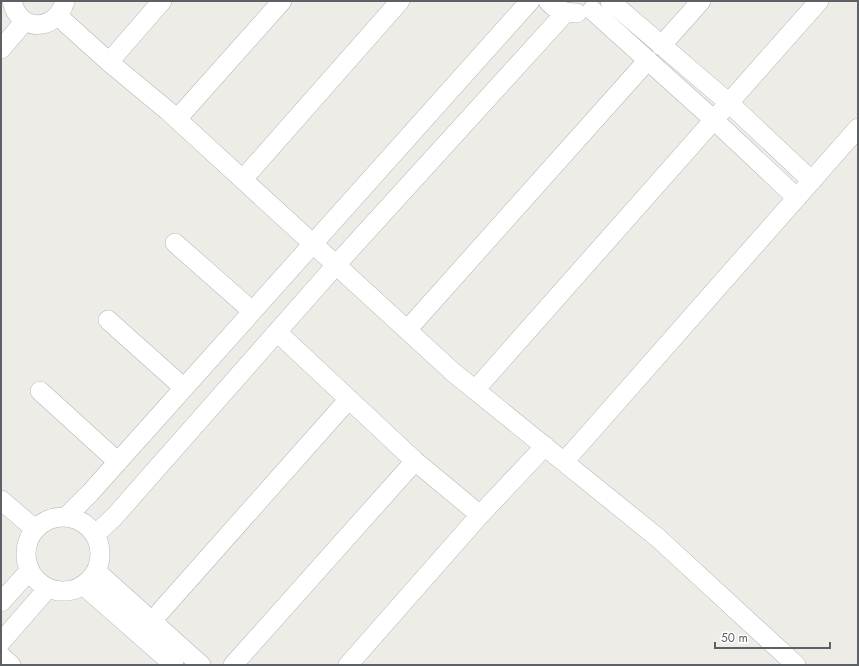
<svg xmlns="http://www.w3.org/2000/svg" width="859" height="666" viewBox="0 0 859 666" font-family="Jost,sans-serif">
	<rect width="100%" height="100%" fill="#eeece6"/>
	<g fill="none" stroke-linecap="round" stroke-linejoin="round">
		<!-- minor casing -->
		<g stroke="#b3b6b9" stroke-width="20">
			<path id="minor" d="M12,1C19,33 56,32 65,1
				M548,1C555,10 566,13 577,13
				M610,1L729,103L812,181
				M592,10L714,120L797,198
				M58,16L109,62L168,111L454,373L658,538L796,665
				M661,46L701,1
				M1,49L25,21
				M109,62L162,1
				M177,119L282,1
				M243,179L400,1
				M175,243L252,311
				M108,320L184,388
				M407,330L648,60
				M277,332L415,461L480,515
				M475,390L819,1
				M40,391L118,462
				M564,462L858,128
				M1,500L35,529
				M66,517L90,493L530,1
				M26 554a37 37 0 1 1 74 0a37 37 0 1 1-74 0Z
				M95,535L115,516L336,265L566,12
				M96,571L201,665
				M83,585L174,665
				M1,602L30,570
				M160,612L349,399
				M1,642L48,588
				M1,656L11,665
				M233,665L415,461
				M348,665L480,515L545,446"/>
		</g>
		<!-- minor -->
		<use href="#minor" stroke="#fff" stroke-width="19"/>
	</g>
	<!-- border -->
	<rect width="859" height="666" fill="none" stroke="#5d6165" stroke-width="4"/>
	<!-- scale -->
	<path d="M715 642v6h115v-6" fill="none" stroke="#5d6165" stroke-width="2"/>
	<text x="721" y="642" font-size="12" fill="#5d6165" stroke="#ffffff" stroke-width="3" paint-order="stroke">50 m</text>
</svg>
